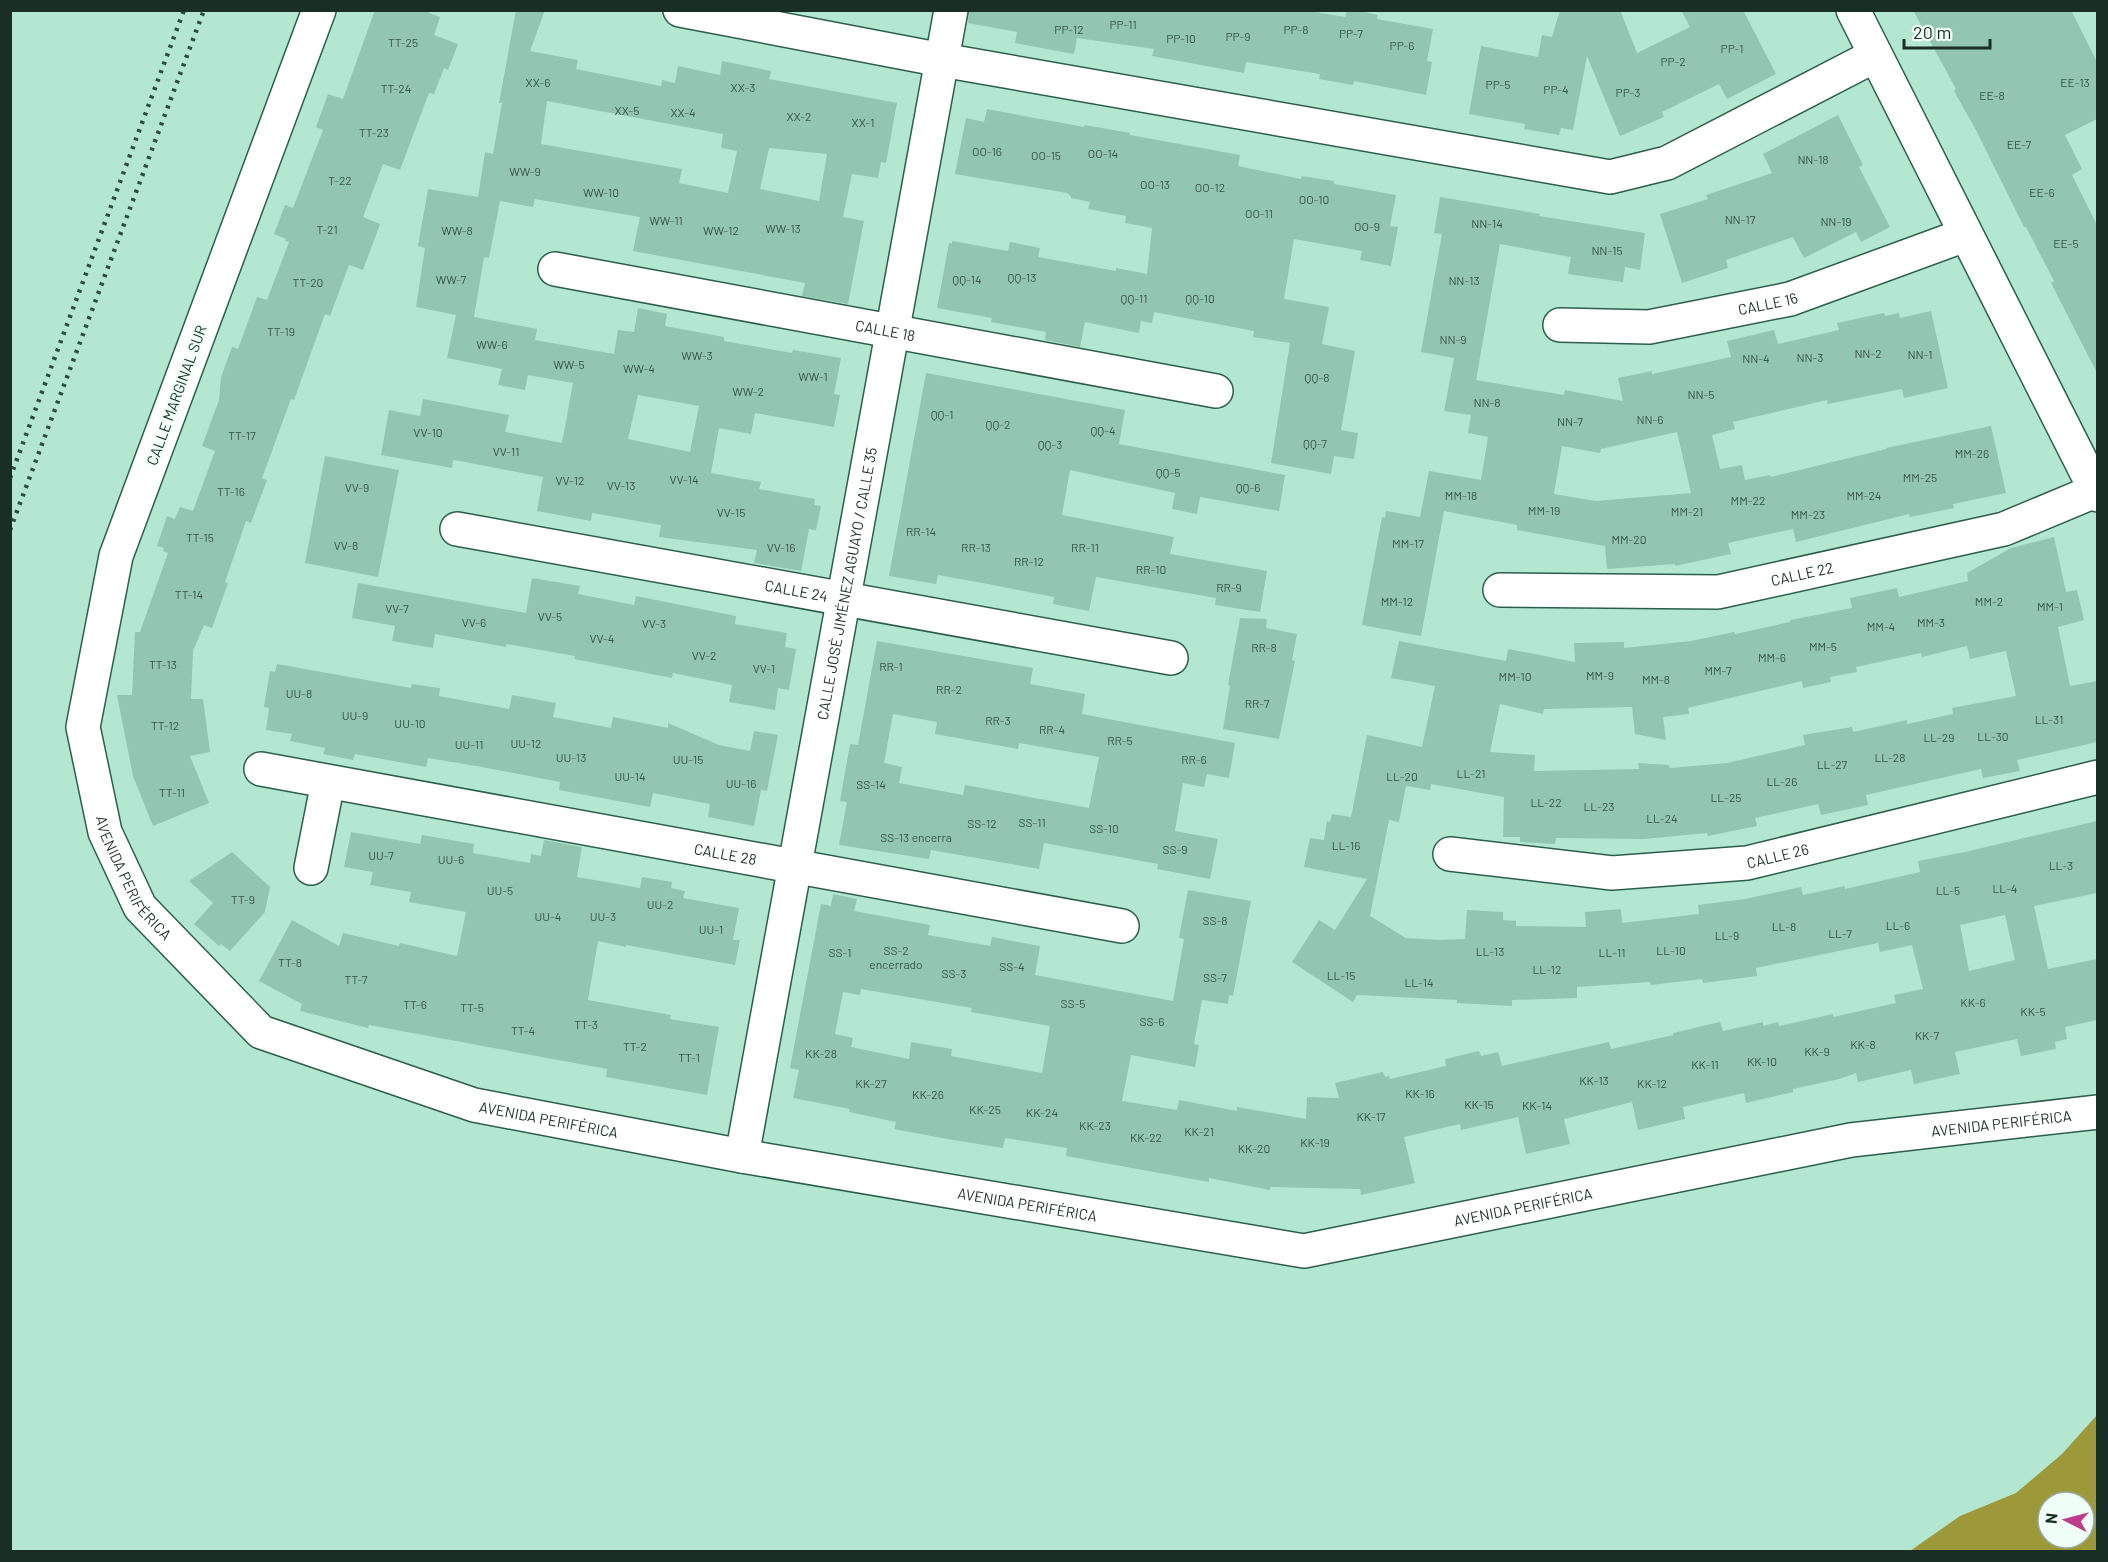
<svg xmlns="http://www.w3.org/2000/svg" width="2108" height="1562" viewBox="0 0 2108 1562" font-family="Barlow,sans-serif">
	<rect width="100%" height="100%" fill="#b3e7d1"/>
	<!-- water -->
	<path fill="#9d993a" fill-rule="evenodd" d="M2097,1415V1551H1910L1960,1516L2016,1493L2062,1454ZM2048,1502H2084V1538H2048Z"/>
	<!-- building -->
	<path fill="#93c6b1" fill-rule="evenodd" d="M375,10H422L440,17L434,35L458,44L448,70L444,68L434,94L429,93L400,170L383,164L363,217L380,224L363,270L349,265L330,316L325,314L294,400L291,399L262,478L267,480L251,523L246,521L225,582L228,583L212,628L204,625L193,651L191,699H203L210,752L190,756L209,803L153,826L133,776L117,695H132L135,632H140L168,553L163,551L164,548L157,546L167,516L175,519L180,507L193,511L215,451L202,446L219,400L221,377L232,347L238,349L257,297L267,300L289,242L285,241L286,239L274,234L285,205L293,208L323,130L316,127L328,94L343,99Z
		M516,10H545L530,51L578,60L576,69L661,86L662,80L675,83L678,66L720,75L722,61L771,71L769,79L897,103L886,163L881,162L878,178L852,174L843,217L864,221L848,304L802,296L805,283L633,251L640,217L535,199L533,207L500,201L489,258L484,257L474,317L537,329L535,340L614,354L618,330L634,332L638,308L667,314L665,326L724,337V341L792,353L793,350L841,358L834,394L840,395L834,427L755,413L751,434L719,428L711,473L761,482L759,489L815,499L814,505L821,506L816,530L809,529L801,571L754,563L757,550L659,537L661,525L649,523L592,513L591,521L537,511L543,477L465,462L453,460L452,468L381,455L389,410L420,416L423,399L509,415L505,432L562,443L573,383L528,375L525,390L498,385L502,369L447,358L456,315L416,307L425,248L418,246L428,189L478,197L485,152L493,154L502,103H499ZM547,101L723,134L721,148L737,151L728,193L679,183L682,169L541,144ZM769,148L827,154L819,201L760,189ZM638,395L699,406L690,452L628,439Z
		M969,10H1302L1345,17L1347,10H1355L1378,15L1377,19L1433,29L1427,61L1432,62L1426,95L1354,81L1353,85L1319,79L1320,74L1246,62L1244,73L1152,56L1154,49L1077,38L1074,54L1015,43L1017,32L968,23Z
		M1560,10H1620L1637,53L1690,27L1681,10H1743L1776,74L1727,99L1719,84L1662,112L1664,117L1620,136L1587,56L1573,130L1561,128L1559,135L1524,129L1525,124L1469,114L1481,46L1538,57L1542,35L1552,37Z
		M1913,10H2071L2097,62V119L2065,135L2082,169L2072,175L2097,225V373L2051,283L2054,281L2026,227H2024L1976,130L1954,91L1956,89Z
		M987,109L1084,127L1085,125L1130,133V135L1240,155L1238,166L1301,179L1302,176L1334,181V184L1396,195L1390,226L1398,227L1391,266L1360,260L1362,251L1294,239L1284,299L1329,307L1322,344L1355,351L1341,430L1358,433L1354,459L1334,456L1331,474L1271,463L1290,343L1253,337L1254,331L1154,312L1152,323L1141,321L1139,333L1085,322L1080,347L1045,340L1046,332L991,322L992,318L937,308L949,243L952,244V241L1008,251L1010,242L1040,248L1038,257L1116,271V268L1147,274L1152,228L1125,223L1126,216L1088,209L1090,202L1071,198V196L1067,193L955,174L966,118L984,122Z
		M1838,115L1863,165L1859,167L1890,227L1861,242L1856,232L1804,258L1793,237L1726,260L1728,268L1682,283L1660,214L1708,199L1706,195L1772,173L1763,154Z
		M1440,197L1540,214L1539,216L1645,233L1640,270L1625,267L1623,282L1568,274L1571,257L1500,244L1476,380L1564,395L1565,390L1623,401L1618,378L1652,371V374L1731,357L1727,341L1774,330L1778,344L1839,330L1837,323L1884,313L1885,316L1899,313L1900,318L1931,311L1948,388L1904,398L1902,389L1828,404L1827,400L1733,422L1735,429L1712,435L1720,469L1742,465L1745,480L1770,475L1771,477L1886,449V448L1991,426L2006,493L1953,504L1954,508L1910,517L1909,514L1796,542L1793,529L1728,543L1731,554L1675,566V564L1607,569L1605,546L1517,530V525L1444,511L1421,636L1362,625L1382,517L1385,518L1386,511L1420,517L1429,471L1481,480L1488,437L1468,433L1471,415L1444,411L1454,358L1421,352L1442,234L1434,233ZM1677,432L1691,493L1596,501L1554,494L1562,446L1600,453L1601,449Z
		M926,373L1125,410L1119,444L1285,475L1279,511L1200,497L1197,514L1172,509L1175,493L1070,470L1062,515L1174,537L1170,554L1267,571L1260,612L1215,605L1216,598L1096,577L1089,611L1053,604L1054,597L993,585L938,575L936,584L889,576Z
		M325,456L399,470L378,577L305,563Z
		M2054,537L2066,592L2077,590L2084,620L2058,627L2070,686L2097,681V742L2017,760L2020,771L1983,778L1981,769L1866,795L1868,805L1821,815L1818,804L1755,818L1757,826L1708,836L1707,833L1644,839L1556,838L1555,844L1520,842V837H1503L1504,797L1431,784L1430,790L1406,786L1399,822L1389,820L1370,916L1406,938L1439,940L1465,939L1467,910L1503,912V920L1516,921V926L1586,927L1585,912L1621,909L1622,923L1699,914L1698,905L1745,899L1801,887L1803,895L1845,886V889L1920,872L1918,861L1965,852L2097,821V893L2034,906L2048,969L2097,959V1020L2065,1027L2067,1039L2055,1042L2056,1049L2021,1056L2017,1039L1955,1052L1960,1074L1914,1084L1911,1070L1858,1082L1856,1073L1839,1079L1793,1089V1092L1746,1103L1744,1093L1683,1107L1685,1119L1638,1130L1632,1102L1564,1119L1570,1144L1526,1154L1518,1117L1461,1130L1460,1124L1404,1137L1415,1183L1361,1195L1360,1189L1270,1187V1190L1209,1178V1182L1066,1156L1067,1148L1005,1138L1003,1148L947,1139L894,1129L896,1122L849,1112L850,1109L793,1098L799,1070L790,1068L821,904L831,906L833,894L857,899L854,911L930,925L928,935L990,946L992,937L1040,946L1035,975L1173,1001L1184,939L1179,938L1188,890L1251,901L1233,996L1229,995L1228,1004L1202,1000L1194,1044L1199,1045L1195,1067L1131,1055L1122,1101L1177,1110L1179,1100L1237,1111V1107L1306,1119L1307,1097L1339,1098L1335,1083L1383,1072L1385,1077L1389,1076L1390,1079L1446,1066L1445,1059L1479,1051L1481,1056L1498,1052L1502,1066L1609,1042L1611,1049L1673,1035V1033L1720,1022L1723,1031L1763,1022V1026L1778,1022L1779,1026L1833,1014V1017L1896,1003L1894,995L1923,989L1912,945L1880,952L1878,943L1756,968L1757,976L1703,983L1702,979L1651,985L1650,982L1577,987V998L1512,1000V1006L1457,1003V1000L1357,995L1353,1002L1292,962L1319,920L1335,930L1367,879L1304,867L1310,838L1324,840L1327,821L1330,822L1332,814L1351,817L1367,735L1422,747L1435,686L1391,678L1399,641L1506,661L1508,649L1575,662L1574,643L1624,642V648L1691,641L1734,632L1735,634L1790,622V620L1852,608L1850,598L1897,588L1899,597L1968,581L1967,573L2011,548ZM1967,646L1970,659L2006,651L2016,696L1952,708L1953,714L1907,724V720L1853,732L1852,727L1803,735L1805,745L1727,763L1670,768L1669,765L1638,763L1639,769L1534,771L1535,755L1490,752L1500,704L1543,714L1544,709L1632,707L1635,734L1666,740L1663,717L1689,714L1688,708L1802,681L1803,688L1831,682L1830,677L1857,672L1856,667L1921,653L1922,657ZM2005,915L2015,960L1969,971L1960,925ZM861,989L972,1008L971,1012L1050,1026L1042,1073L951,1056L952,1049L911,1042L909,1059L851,1047L853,1038L835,1034L843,992L860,995Z
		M532,578L580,586L578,594L634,605L636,596L736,616L735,624L787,633L785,647L796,649L789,690L778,688L775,710L729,702L732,685L673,673L672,678L574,659L575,656L506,644V647L435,634L433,648L392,641L395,626L352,618L358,583L526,613Z
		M1240,618L1267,619L1266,628L1297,634L1292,660L1295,661L1279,739L1223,729L1230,686L1228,685Z
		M877,641L1033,668L1030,684L1085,694L1082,714L1235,743L1229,778L1207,774L1204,787L1183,783L1175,831L1218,839L1210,879L1157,869L1158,864L1044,843L1039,869L931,850L929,859L839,845L847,802L840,801L850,744L858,745ZM893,714L937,722L935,734L1018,749L1019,743L1099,757L1089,808L965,785L963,795L899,783L902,767L884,763Z
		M277,664L411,688L412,684L440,688L439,696L509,709L512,695L556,703L553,717L611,728L613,717L668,728V723L719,745L750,751L754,731L778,735L767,791L761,790L754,826L708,817L710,804L653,793L650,807L559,790L560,782L482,767L428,758L426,767L355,754L353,760L323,754L325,748L290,741L292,734L266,730L269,708L264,707L270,671L275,672Z
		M351,832L420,844L422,835L474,844L473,853L530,863L531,854L541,856L544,840L582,847L577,877L640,888L642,877L672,882L671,888L685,891L683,898L739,908L733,940H740L735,965L626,945V947L598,941L588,1000L671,1015L670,1019L719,1027L707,1095L606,1077L607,1069L369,1025L368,1028L300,1011L302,1004L259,981L292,920L339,946L343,933L399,946L400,943L457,956L466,912L409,902L411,892L370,885L373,872L344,867Z
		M232,852L270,887L265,912L230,951L221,944L219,946L194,924L213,903L189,881Z"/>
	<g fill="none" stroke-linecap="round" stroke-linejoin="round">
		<!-- minor casing -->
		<g stroke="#2d5e4b" stroke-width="36">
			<g id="minor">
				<path id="s1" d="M319,10L116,556L83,727L105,832L140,907L261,1032L474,1105L742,1156L1304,1251L1851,1140L2098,1112"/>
				<path d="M680,10L942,60L1610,177L1667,163L1874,56"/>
				<path d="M1853,10L2098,495"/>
				<path id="s2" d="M555,269L1216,391"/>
				<path id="s3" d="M1560,325L1649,327L1790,299L1965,235"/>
				<path id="s4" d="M457,529L1171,658"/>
				<path id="s5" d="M1500,590L1718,592L2004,529L2095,491"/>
				<path id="s6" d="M261,769L1122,926"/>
				<path id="s7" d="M1450,854L1612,873L1747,863L2098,777"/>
				<path d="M311,868L328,782"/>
				<path id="s8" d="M742,1156L951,10"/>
			</g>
		</g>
		<!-- minor -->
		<use href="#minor" stroke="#fff" stroke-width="33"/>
		<!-- rail -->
		<path stroke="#304a3f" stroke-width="4.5" stroke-dasharray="3 6" stroke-linecap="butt" d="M10,478L184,10
			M10,530L204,10"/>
	</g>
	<g text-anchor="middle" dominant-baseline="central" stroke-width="4.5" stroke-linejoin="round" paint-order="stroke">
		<!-- number labels -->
		<g font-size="12" fill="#385448">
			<text x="1123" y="24">PP-11</text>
			<text x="1069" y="29">PP-12</text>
			<text x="1296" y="29">PP-8</text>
			<text x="1351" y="33">PP-7</text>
			<text x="1238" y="36">PP-9</text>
			<text x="1181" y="38">PP-10</text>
			<text x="403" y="42">TT-25</text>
			<text x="1402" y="45">PP-6</text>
			<text x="1732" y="48">PP-1</text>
			<text x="1673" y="61">PP-2</text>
			<text x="538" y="82">XX-6</text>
			<text x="2075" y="82">EE-13</text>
			<text x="1498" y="84">PP-5</text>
			<text x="743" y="87">XX-3</text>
			<text x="396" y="88">TT-24</text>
			<text x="1556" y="89">PP-4</text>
			<text x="1628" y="92">PP-3</text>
			<text x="1992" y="95">EE-8</text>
			<text x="627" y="110">XX-5</text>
			<text x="683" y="112">XX-4</text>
			<text x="799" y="116">XX-2</text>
			<text x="863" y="122">XX-1</text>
			<text x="374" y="132">TT-23</text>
			<text x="2019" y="144">EE-7</text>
			<text x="987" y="151">OO-16</text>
			<text x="1103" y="153">OO-14</text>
			<text x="1046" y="155">OO-15</text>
			<text x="1813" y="159">NN-18</text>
			<text x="525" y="171">WW-9</text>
			<text x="340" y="180">T-22</text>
			<text x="1155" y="184">OO-13</text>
			<text x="1210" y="187">OO-12</text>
			<text x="601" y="192">WW-10</text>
			<text x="2042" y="192">EE-6</text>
			<text x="1314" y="199">OO-10</text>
			<text x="1259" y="213">OO-11</text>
			<text x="1740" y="219">NN-17</text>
			<text x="666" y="220">WW-11</text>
			<text x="1836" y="221">NN-19</text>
			<text x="1487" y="223">NN-14</text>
			<text x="1367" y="226">OO-9</text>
			<text x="783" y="228">WW-13</text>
			<text x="327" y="229">T-21</text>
			<text x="457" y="230">WW-8</text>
			<text x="721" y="230">WW-12</text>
			<text x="2066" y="243">EE-5</text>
			<text x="1607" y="250">NN-15</text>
			<text x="1022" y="277">QQ-13</text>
			<text x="451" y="279">WW-7</text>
			<text x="967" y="279">QQ-14</text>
			<text x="1464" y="280">NN-13</text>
			<text x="308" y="282">TT-20</text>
			<text x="1134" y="298">QQ-11</text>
			<text x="1200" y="298">QQ-10</text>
			<text x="281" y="331">TT-19</text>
			<text x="1453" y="339">NN-9</text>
			<text x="492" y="344">WW-6</text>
			<text x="1868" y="353">NN-2</text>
			<text x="1920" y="354">NN-1</text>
			<text x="697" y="355">WW-3</text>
			<text x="1810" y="357">NN-3</text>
			<text x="1756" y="358">NN-4</text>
			<text x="569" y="364">WW-5</text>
			<text x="639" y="368">WW-4</text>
			<text x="813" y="376">WW-1</text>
			<text x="1317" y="377">QQ-8</text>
			<text x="748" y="391">WW-2</text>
			<text x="1701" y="394">NN-5</text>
			<text x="1487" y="402">NN-8</text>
			<text x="942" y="414">QQ-1</text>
			<text x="1650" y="419">NN-6</text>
			<text x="1570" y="421">NN-7</text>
			<text x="998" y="424">QQ-2</text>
			<text x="1103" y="430">QQ-4</text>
			<text x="428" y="432">VV-10</text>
			<text x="242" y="435">TT-17</text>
			<text x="1315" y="443">QQ-7</text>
			<text x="1050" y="444">QQ-3</text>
			<text x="506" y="451">VV-11</text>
			<text x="1972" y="453">MM-26</text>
			<text x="1168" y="472">QQ-5</text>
			<text x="1920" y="477">MM-25</text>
			<text x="684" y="479">VV-14</text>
			<text x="570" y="480">VV-12</text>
			<text x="621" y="485">VV-13</text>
			<text x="357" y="487">VV-9</text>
			<text x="1248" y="487">QQ-6</text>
			<text x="231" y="491">TT-16</text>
			<text x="1461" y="495">MM-18</text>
			<text x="1864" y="495">MM-24</text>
			<text x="1748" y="500">MM-22</text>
			<text x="1544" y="510">MM-19</text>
			<text x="1687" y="511">MM-21</text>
			<text x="731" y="512">VV-15</text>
			<text x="1808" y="514">MM-23</text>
			<text x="921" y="531">RR-14</text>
			<text x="200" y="537">TT-15</text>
			<text x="1629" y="539">MM-20</text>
			<text x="1408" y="543">MM-17</text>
			<text x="346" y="545">VV-8</text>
			<text x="781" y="547">VV-16</text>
			<text x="976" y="547">RR-13</text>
			<text x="1085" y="547">RR-11</text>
			<text x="1029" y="561">RR-12</text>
			<text x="1151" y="569">RR-10</text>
			<text x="1229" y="587">RR-9</text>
			<text x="189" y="594">TT-14</text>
			<text x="1397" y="601">MM-12</text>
			<text x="1989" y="601">MM-2</text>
			<text x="2050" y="606">MM-1</text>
			<text x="397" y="608">VV-7</text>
			<text x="550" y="616">VV-5</text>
			<text x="474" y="622">VV-6</text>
			<text x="1931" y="622">MM-3</text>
			<text x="654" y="623">VV-3</text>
			<text x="1881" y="626">MM-4</text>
			<text x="602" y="638">VV-4</text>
			<text x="1823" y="646">MM-5</text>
			<text x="1264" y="647">RR-8</text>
			<text x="704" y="655">VV-2</text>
			<text x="1772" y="657">MM-6</text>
			<text x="163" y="664">TT-13</text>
			<text x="891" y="666">RR-1</text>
			<text x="764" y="668">VV-1</text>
			<text x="1718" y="670">MM-7</text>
			<text x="1600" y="675">MM-9</text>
			<text x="1515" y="676">MM-10</text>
			<text x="1656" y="679">MM-8</text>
			<text x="949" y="689">RR-2</text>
			<text x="299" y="693">UU-8</text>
			<text x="1257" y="703">RR-7</text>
			<text x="355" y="715">UU-9</text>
			<text x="2049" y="719">LL-31</text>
			<text x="998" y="720">RR-3</text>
			<text x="410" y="723">UU-10</text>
			<text x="165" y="725">TT-12</text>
			<text x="1052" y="729">RR-4</text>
			<text x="1993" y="736">LL-30</text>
			<text x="1939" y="737">LL-29</text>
			<text x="1120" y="740">RR-5</text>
			<text x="526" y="743">UU-12</text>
			<text x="469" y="744">UU-11</text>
			<text x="571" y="757">UU-13</text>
			<text x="1890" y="757">LL-28</text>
			<text x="688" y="759">UU-15</text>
			<text x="1194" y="759">RR-6</text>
			<text x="1832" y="764">LL-27</text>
			<text x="1471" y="773">LL-21</text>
			<text x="630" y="776">UU-14</text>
			<text x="1402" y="776">LL-20</text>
			<text x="1782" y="781">LL-26</text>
			<text x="741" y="783">UU-16</text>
			<text x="871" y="784">SS-14</text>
			<text x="172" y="792">TT-11</text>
			<text x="1726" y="797">LL-25</text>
			<text x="1546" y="802">LL-22</text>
			<text x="1599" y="806">LL-23</text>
			<text x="1662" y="818">LL-24</text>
			<text x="1032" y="822">SS-11</text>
			<text x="982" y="823">SS-12</text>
			<text x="1104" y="828">SS-10</text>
			<text x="916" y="837">SS-13 encerra</text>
			<text x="1346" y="845">LL-16</text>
			<text x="1175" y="849">SS-9</text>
			<text x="381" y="855">UU-7</text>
			<text x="451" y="859">UU-6</text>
			<text x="2061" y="865">LL-3</text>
			<text x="2005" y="888">LL-4</text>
			<text x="500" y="890">UU-5</text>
			<text x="1948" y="890">LL-5</text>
			<text x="243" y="899">TT-9</text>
			<text x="660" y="904">UU-2</text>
			<text x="548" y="916">UU-4</text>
			<text x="603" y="916">UU-3</text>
			<text x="1215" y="920">SS-8</text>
			<text x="1898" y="925">LL-6</text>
			<text x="1784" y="926">LL-8</text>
			<text x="711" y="929">UU-1</text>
			<text x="1840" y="933">LL-7</text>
			<text x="1727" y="935">LL-9</text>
			<text x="896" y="950">SS-2<tspan x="896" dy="14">encerrado</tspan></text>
			<text x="1671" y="950">LL-10</text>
			<text x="1490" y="951">LL-13</text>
			<text x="840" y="952">SS-1</text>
			<text x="1612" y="952">LL-11</text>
			<text x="290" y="962">TT-8</text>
			<text x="1012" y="966">SS-4</text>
			<text x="1547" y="969">LL-12</text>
			<text x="954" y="973">SS-3</text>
			<text x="1341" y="975">LL-15</text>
			<text x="1215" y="977">SS-7</text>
			<text x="356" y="979">TT-7</text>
			<text x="1419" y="982">LL-14</text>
			<text x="1973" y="1002">KK-6</text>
			<text x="1073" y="1003">SS-5</text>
			<text x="415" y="1004">TT-6</text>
			<text x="472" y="1007">TT-5</text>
			<text x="2033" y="1011">KK-5</text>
			<text x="1152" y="1021">SS-6</text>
			<text x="586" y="1024">TT-3</text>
			<text x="523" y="1030">TT-4</text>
			<text x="1927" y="1035">KK-7</text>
			<text x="1863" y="1044">KK-8</text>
			<text x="635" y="1046">TT-2</text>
			<text x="1817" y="1051">KK-9</text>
			<text x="821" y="1053">KK-28</text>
			<text x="689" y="1057">TT-1</text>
			<text x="1762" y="1061">KK-10</text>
			<text x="1705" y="1064">KK-11</text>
			<text x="1594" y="1080">KK-13</text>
			<text x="871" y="1083">KK-27</text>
			<text x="1652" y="1083">KK-12</text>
			<text x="1420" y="1093">KK-16</text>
			<text x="928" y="1094">KK-26</text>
			<text x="1479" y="1104">KK-15</text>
			<text x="1537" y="1105">KK-14</text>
			<text x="985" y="1109">KK-25</text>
			<text x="1042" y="1112">KK-24</text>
			<text x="1371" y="1116">KK-17</text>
			<text x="1095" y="1125">KK-23</text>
			<text x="1199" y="1131">KK-21</text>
			<text x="1146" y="1137">KK-22</text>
			<text x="1315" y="1142">KK-19</text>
			<text x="1254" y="1148">KK-20</text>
		</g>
		<!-- street labels -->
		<g font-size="15" fill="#192e25" stroke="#effff8">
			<text stroke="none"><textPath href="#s3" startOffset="210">CALLE 16</textPath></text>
			<text stroke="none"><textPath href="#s2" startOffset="336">CALLE 18</textPath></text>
			<text transform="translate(176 395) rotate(-70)">CALLE MARGINAL SUR</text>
			<text stroke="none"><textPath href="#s5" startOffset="304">CALLE 22</textPath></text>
			<text stroke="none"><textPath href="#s8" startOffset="582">CALLE JOSÉ JIMÉNEZ AGUAYO / CALLE 35</textPath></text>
			<text stroke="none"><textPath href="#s4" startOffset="345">CALLE 24</textPath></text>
			<text stroke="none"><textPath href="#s6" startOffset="472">CALLE 28</textPath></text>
			<text stroke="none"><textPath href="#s7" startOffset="330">CALLE 26</textPath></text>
			<text stroke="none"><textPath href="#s1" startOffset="918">AVENIDA PERIFÉRICA</textPath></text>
			<text stroke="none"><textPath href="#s1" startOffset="1422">AVENIDA PERIFÉRICA</textPath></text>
			<text stroke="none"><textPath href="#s1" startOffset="2898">AVENIDA PERIFÉRICA</textPath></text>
			<text stroke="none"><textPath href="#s1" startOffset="1908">AVENIDA PERIFÉRICA</textPath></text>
			<text stroke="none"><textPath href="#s1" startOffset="2412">AVENIDA PERIFÉRICA</textPath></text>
		</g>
	</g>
	<!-- border -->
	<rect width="2108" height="1562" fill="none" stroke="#192e25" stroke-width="24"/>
	<!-- north arrow -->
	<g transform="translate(2066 1520) rotate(276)"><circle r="28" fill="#effff8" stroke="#99aba4" stroke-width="1.5"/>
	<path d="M0-4.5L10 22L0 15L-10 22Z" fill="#bd3f8c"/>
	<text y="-9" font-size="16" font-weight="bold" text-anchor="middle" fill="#192e25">N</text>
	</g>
	<!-- scale -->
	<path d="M1904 39v9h86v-9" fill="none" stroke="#192e25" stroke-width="3"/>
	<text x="1913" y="39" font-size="18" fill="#192e25" stroke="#effff8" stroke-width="4.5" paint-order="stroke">20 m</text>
</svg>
